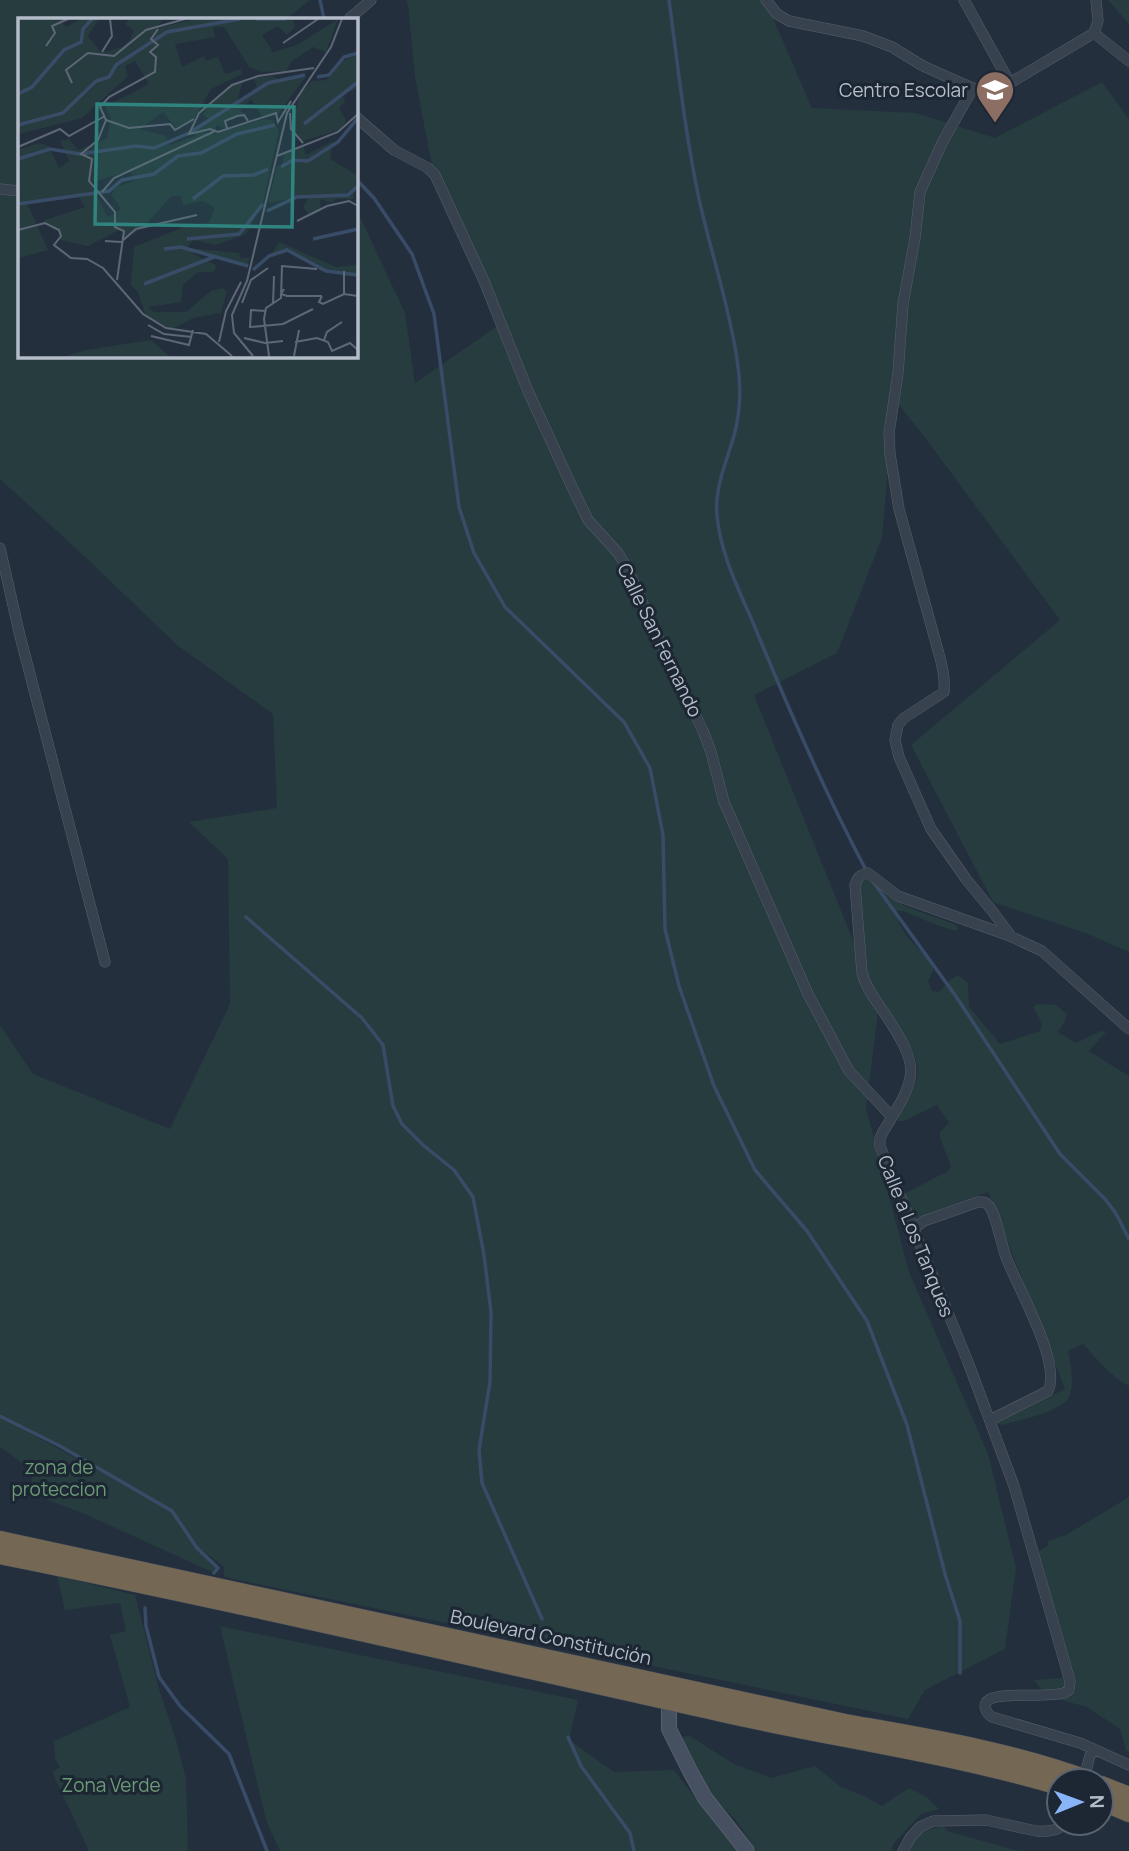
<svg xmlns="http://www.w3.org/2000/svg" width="1129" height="1851" viewBox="0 0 1129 1851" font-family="Manrope,sans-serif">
	<rect width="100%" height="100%" fill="#242f3e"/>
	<!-- green -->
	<path fill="#263c3f" d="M0,0H310L286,19H19V355H355V206L405,313L415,383L506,320L436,187L415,77L408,5L406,0H765L812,108L916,113L995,138L1102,82L1129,119V952L1088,934L993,902L911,745L1060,620L923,435L894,399L882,538L837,653L754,695L865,970L859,884L867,879L889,896L905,906L954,924L959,928L955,931L934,924L903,911H897C895,929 921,951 933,962V971L928,981L932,991L939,992L950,980L958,975L968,983L969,1007L1000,1044L1040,1031L1042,1024L1033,1007L1037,1004L1056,1005L1067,1014L1065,1021L1058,1032L1076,1043L1101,1031L1106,1032L1089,1051L1129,1076V1386C1111,1377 1097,1359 1083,1344L1068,1351C1071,1365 1076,1390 1066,1401C1053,1414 1019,1420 1002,1425L996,1423L1065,1389L988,1192L917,1218L914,1217L904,1194L948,1171L951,1166L940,1138V1132L949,1123L937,1105L904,1121H899L898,1116C904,1104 914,1090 917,1077C922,1050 890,1016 876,995L879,1004L866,1108L909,1272L988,1454L1016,1568L1005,1649L925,1690L908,1719L224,1577V1567L203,1551L218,1568L214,1573L85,1514L32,1494V1470L0,1447V1417L146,1496L61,1445L0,1414V1025L33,1074L170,1129L230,1004L228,859L189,822L277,808L273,714L177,645L82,554L0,479Z
		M1108,0H1129V24Z
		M1129,1497V1752L1126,1750L1120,1729L1087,1707L1046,1696L1034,1680L1072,1677L1038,1552L1048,1546V1541L1066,1535Z
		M57,1576L135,1595L159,1689L176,1740L186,1779L188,1849L186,1851H89L52,1772L60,1767L55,1759L54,1741L130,1707L110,1635L126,1631L120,1603L65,1610Z
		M220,1626L578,1700L569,1740L614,1772L674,1770L722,1833L740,1851H280L266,1820Z
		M690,1736L734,1764L771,1778L815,1766L841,1787L864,1796L882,1806L909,1788L927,1797L939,1809L921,1814L894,1843L891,1851H757L735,1819L701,1786L680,1737Z
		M944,1826L947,1831L1019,1851H907L919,1832Z"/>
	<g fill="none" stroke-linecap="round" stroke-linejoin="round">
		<!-- stream -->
		<path stroke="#394c67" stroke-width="3.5" d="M320,0L324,19
			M669,0C678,67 685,133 699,199C711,253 729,305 737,359C741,384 741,408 735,432C728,459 714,487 717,515C720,553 739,590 754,625C788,708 824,791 866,870
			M355,178L374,198L412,254L434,314L459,507L474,553L505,607L624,722L650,768L663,835L665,929L679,986L714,1086L755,1170L807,1231L867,1321L907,1425L945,1574L960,1621V1673
			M874,883L955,995L1060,1154L1105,1199L1115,1212L1129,1239
			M246,917L362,1018L383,1045L393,1106L402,1124L423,1145L454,1170L473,1197L484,1255L491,1312L490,1382L479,1450L482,1483L542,1619
			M0,1416L60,1446L172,1511L197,1548L218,1568L214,1573
			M145,1608L146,1626L159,1677L180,1706L229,1754L267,1851
			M568,1737L581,1766L630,1833L634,1851"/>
		<!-- street casing -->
		<g stroke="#565f6c" stroke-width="11">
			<path id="street" d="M766,0L777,14L789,21L863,36L892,47L923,66L952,79L973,88L982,89L999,87L1010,83L1094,33L1129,61
				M964,0L1010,83
				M349,19L371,0
				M1094,33L1098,21L1096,0
				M973,88L942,143L920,192L915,238L903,304L898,373L889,433L890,454L899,509L939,654C943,667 945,678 944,692L904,718L898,725L895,740L899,757L931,829L966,879L993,912L1010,935
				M355,116L394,150L428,168L435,175L484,281L528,391L572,487L588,520L618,553L627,568L658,637L703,731L711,752L724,802L808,994L849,1071L892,1117
				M0,189L19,191
				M0,548L20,636L105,962
				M1129,1029L1042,951L1010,936L898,896L868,873C859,875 858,877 855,885L862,973C866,988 875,999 883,1011C921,1068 919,1074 883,1132L880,1138V1146L968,1362L1014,1486L1070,1681L1069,1690L1064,1693C1046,1698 1004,1692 990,1699C981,1704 986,1713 992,1717L1080,1743L1129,1765
				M913,1229L924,1221L978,1202C983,1202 985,1201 988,1205C996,1212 1001,1245 1006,1257C1017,1287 1062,1362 1048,1391L990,1420
				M1087,1767L1092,1748
				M903,1851L910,1838L920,1827L933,1821L986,1820L1036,1831C1048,1832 1057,1831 1067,1823"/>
		</g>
		<!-- secondary casing -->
		<g stroke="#565f6c" stroke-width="16">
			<path id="secondary" d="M669,1701V1729L691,1773L705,1798L747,1851"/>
		</g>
		<!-- highway casing -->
		<g stroke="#434c59" stroke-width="19">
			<path id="highway" d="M0,1540L845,1723C929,1738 1012,1751 1092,1781
				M0,1555C240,1603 479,1659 718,1712C832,1738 947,1753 1059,1786
				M1101,1785L1129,1796
				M1101,1801L1129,1813"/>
		</g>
		<!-- street -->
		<use href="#street" stroke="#38414e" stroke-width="10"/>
		<!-- secondary -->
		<use href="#secondary" stroke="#465061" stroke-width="14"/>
		<!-- highway -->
		<use href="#highway" stroke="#746855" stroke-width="18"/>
	</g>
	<!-- icons -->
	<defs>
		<g id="school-pin" transform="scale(2.0125)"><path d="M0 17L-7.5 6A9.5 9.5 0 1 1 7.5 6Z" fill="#8d6e63" stroke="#1d2633"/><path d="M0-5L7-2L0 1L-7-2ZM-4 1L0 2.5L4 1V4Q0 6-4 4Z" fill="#fff"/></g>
	</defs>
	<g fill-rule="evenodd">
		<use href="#school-pin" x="995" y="90"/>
	</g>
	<g text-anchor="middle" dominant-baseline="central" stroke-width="6" stroke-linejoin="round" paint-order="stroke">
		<!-- poi labels -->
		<g font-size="19" fill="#b4bcc9" stroke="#1d2633" text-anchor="end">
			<text x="968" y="90">Centro Escolar</text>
		</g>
		<!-- street labels -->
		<g font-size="19" fill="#b4bcc9" stroke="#1d2633">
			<text transform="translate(660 640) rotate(64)">Calle San Fernando</text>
			<text transform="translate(916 1236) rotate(68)">Calle a Los Tanques</text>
			<text transform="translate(551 1637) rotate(12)">Boulevard Constitución</text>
		</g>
		<!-- park labels -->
		<g font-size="19" fill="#6b9a76" stroke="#1d2633">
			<text x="59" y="1467">zona de<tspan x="59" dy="22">proteccion</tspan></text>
			<text x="111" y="1785">Zona Verde</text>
		</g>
	</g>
	<!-- overview -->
	<g transform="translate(18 18)">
		<rect width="340" height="340" fill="#242f3e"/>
		<path d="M0,1H50L44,5L48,9L63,1H81L70,18L83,35L104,29L112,22L116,12L107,6L111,1H145L137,11L177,1H275L277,9L269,17L260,8L244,17L255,34L279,27L320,1L308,34L295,29L273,44L268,53L243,54L231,49L206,9H195L197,19L157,26L164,49L186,38L188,43L200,39L207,56L223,51L224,56L193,71L175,102L158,110L145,94L122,111L148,118L152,127L179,117L173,116L178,106L176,112L190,101L185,96L192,85L213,68L225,62L219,85L239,68L235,60L254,58L266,63L288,58L259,98H244L233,81L222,93L228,95L230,102L226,95L206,103L208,111L198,107V112L186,114L196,116L246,101L254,102L261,112L245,186L228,216L198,227L175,222L169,230L221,235L223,241L232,239L229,248L172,234L199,248L195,254H180L165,267L163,284L130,289L136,294H168L193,273L204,270L209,273L203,295L175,300L154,311L128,298L120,274L113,267L116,229L168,208L191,204L197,190L184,183L165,187L163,178H153L126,209L106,221L103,211L70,228L42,222V215L27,206V202L67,189L61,179L9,185L30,232L0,240V132L21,125L31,128L41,150L51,143L42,123L51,121L60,132L89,120L93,100L87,89L131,66L117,43L107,48L110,58L64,100L0,116ZM111,153L118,162L99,169L93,176L103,191L90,199L72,165ZM339,36V70L325,77L327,84L321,90L328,102L324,111L285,123L273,109L282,76L294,63L308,62L324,44ZM315,123L312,141L339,157L335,181H316L315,185L302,181L303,193L292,198L285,189L292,177L250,185L259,147L263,148L266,137L285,126L288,137ZM261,224L318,249L339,247V257L308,253L269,232L253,237ZM133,322L151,338H48L68,332Z" fill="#263c3f" fill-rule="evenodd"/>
		<path fill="none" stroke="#394c67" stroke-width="3.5" d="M238,1H267M299,59L311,57L326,39L340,35M0,76L14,69L46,32L63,24L65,11L74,1M286,106L340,64M0,107L45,95L78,63L91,59L98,47L149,14L222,1M0,141L32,131L62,136L118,128L136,130L171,115L250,65L287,57M263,149L275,142L290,143L320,124L340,100M175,181L205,158L236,157L250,151M0,186L91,173L104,162L136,156L160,138L183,135L219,116L257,107M249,193L279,179L330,177L340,168M169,221L221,216L245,186M295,221L340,211M146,231L163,229L230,248M235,252L251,238L269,232L308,253L340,257M126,266L196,239"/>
		<path fill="none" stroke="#5e6776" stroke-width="2" d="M265,25L300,1M28,28L37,15L34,8L50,1M84,34L94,18L92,1M54,65L48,52L70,35L96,38L128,12L167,1M273,83L260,104L258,95L200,114L192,111L171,116L181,95L214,67L240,58L296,50M272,95L273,111L285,125M88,102L80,122L63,136L74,141L71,163L97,194V209L106,213L99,262M88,102L82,89L91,79L137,54L138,39L132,34L140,27L133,21L140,11M88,102L111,110L152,106L157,112L176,101M209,110L207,103L219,98L226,97L230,103M0,129L42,111L51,118L87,98M259,138L320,114L340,96M84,174L96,160L197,113M279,203L309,188L331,183L340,188M0,212L27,205L41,212L43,218L36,227L53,240L69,241L85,250L125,296L148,310L188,316L214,338M87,223L103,224L118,211L179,197M326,253V276M266,271L263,276L269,278H304M304,278L301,284L305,286L326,276L340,278M224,285L233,262L250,250M255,286L256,258M248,293L233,292L232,309L265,306L295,291M130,307L146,316L174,319M133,318L171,327L175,312M226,320L247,325L265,323M306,322L309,314L324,304M201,324L208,293L223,264M277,324L299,320L310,324L314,333L332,325L340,332M235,338L216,315L214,297L229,263L269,95L313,29L324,1M251,338L246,301L248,290L263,280L264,248L299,251M276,338L281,312"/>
		<path fill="#308480" fill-opacity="0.15" stroke="#308480" stroke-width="3.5" d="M79,86L276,89L274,209L77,206Z"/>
		<rect width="340" height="340" fill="none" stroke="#b4bcc9" stroke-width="3.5"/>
	</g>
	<!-- north arrow -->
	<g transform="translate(1080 1802) rotate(89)"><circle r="33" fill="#1d2633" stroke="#59626f" stroke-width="2"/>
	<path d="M0-5L12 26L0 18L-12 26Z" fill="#8ab4f8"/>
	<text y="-10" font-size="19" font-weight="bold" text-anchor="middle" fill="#b4bcc9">N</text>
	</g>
</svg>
